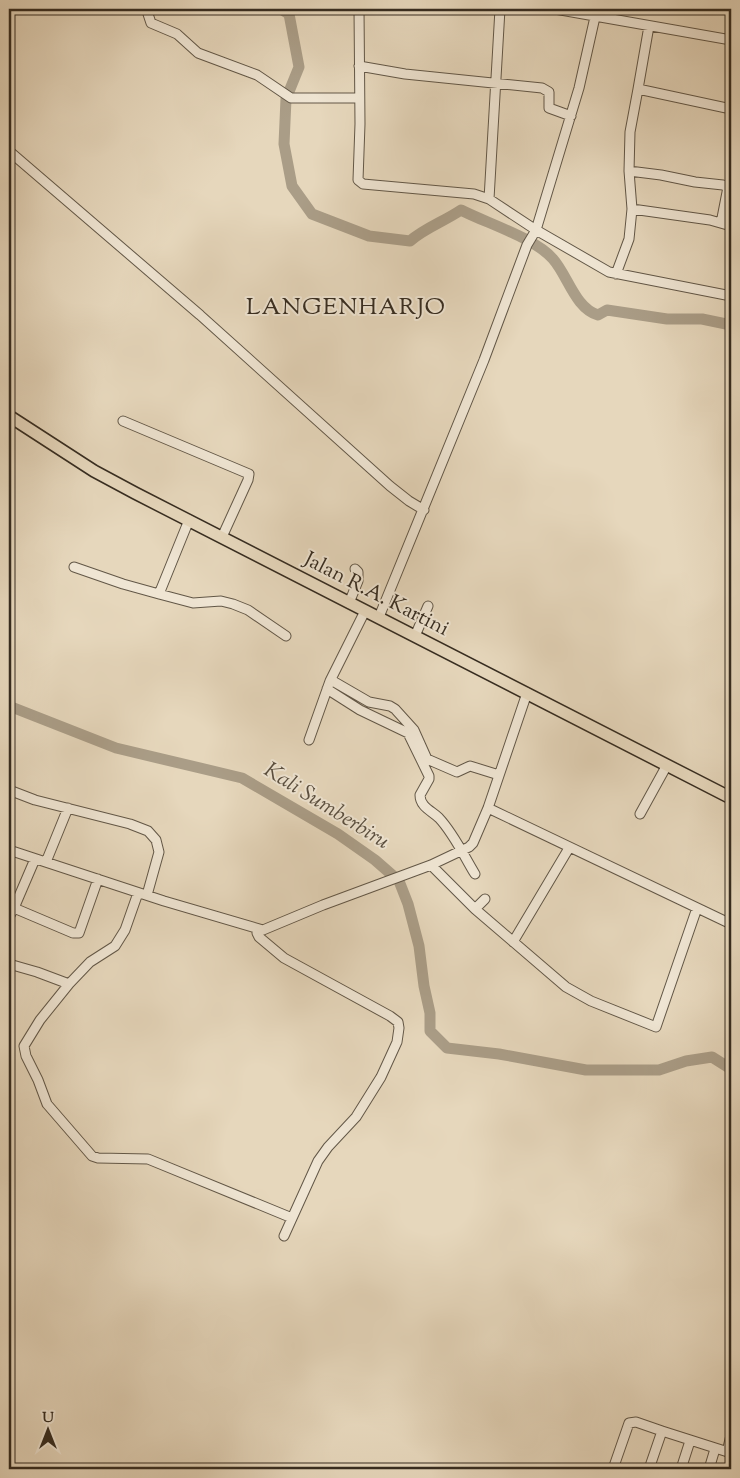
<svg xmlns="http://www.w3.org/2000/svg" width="740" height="1478" viewBox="0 0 740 1478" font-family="'Sorts Mill Goudy',serif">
	<rect width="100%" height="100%" fill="#e6d7bc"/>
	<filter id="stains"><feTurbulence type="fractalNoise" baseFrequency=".004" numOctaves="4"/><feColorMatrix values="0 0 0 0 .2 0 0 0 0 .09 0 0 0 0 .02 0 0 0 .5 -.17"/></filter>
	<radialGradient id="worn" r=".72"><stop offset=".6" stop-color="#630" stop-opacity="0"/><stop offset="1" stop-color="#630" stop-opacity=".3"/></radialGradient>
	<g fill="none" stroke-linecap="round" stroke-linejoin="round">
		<!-- river -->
		<path stroke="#aa9d87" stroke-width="11" d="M281,9L289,14L299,67L286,99L284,144L292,186L312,214L369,236L410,241C425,228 443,222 461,210C486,223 535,238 553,259C568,276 575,308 598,315L607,310L667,319H702L731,325
			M9,706L116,748L242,778L338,834L375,860L399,881L408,904L419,946L424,986L430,1013V1031L447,1048L499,1054L586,1070H659L686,1061L712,1057L731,1069"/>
		<!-- minor casing -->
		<g stroke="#625747" stroke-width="11">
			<path id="minor" d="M150,9L148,14L151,23L177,34L198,53L257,75L291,98H359
				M359,9L360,124L358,180L363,184L474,194L489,199L536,230L579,88L595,17
				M555,9L731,40
				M649,26L638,89L731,109
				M359,66L405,74L542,88L549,92V108L571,116
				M638,89L630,132L629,171L661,175L695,182L723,185L728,187
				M9,151L200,315L390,486L409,501L424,510
				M629,171L632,209L710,220L731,226
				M489,199L500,9
				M721,223L728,187L731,180
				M616,274L629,239L632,209
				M123,421L249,474L248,480L222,537
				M189,520L159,594L193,603L221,601L233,604L248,610L286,636
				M74,567L123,584L159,594
				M349,603L358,581V572L355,569
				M379,617L484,360L527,245L536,230L609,272L731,296
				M415,636L428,606
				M331,680L369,702L390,706L395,709L414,730L427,759L457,772L470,766L499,775
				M327,689L360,710L408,733L429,776V779L420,795C420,807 432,811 439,818C454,834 464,856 475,874
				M309,740L330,681L365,611
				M9,790L35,800L130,824L148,831L156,840L159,852L147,895
				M488,808L731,924
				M640,814L667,765
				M9,850L164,901L263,930L323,905L431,865L469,847L473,843L488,808L527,693
				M46,862L68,808
				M431,865L475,909L566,987L591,1001L656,1027L697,908
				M138,893L125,930L115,946L90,962L69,984L40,1020L24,1046L26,1056L38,1080L47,1104L92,1156L98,1158L148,1159L292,1218
				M14,908L73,933H79L98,879
				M475,909L485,899
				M9,917L14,908L35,859
				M257,929V933L259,937L284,958L390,1016L398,1022L399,1028L397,1042L381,1077L356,1117L328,1147L318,1161L284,1236
				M513,942L569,848
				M9,964L37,972L69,984
				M727,1452L731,1435
				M613,1469L629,1423L636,1422L662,1431
				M649,1469L662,1431L731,1453
				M681,1469L690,1441
				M709,1469L715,1449"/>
		</g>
		<!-- major casing -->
		<g stroke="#362c20" stroke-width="14">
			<path id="major" d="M9,416L94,471L135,493L731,798"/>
		</g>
		<!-- minor -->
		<use href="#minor" stroke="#efe5d3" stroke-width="9"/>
		<!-- major -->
		<use href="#major" stroke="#e6d7bc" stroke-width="11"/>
	</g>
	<g text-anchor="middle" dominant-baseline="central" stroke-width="4" stroke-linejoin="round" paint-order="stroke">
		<!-- street labels -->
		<g font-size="21" fill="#362c20" stroke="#efe5d3">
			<text transform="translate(376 595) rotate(27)">Jalan R.A. Kartini</text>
		</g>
		<!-- water labels -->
		<g font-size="22" font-style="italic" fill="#594e3f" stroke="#efe5d3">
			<text transform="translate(326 807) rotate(32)">Kali Sumberbiru</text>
		</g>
		<!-- quarter labels -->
		<g font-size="24" letter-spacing="1" fill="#362c20" stroke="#efe5d3">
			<text x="346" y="308">LANGENHARJO</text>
		</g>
	</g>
	<!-- margin -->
	<rect width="740" height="1478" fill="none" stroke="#e6d7bc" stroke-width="30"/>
	<rect x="10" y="10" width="720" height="1458" fill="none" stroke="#362c20" stroke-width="2.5"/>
	<rect x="15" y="15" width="710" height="1448" fill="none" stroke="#362c20"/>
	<!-- north arrow -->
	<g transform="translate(48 1430)" stroke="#efe5d3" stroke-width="4" paint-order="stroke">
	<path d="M0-4L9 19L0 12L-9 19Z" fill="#362c20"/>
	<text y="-8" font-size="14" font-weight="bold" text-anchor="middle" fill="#362c20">U</text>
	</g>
	<rect width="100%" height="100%" filter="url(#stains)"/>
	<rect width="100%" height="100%" fill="url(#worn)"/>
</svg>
